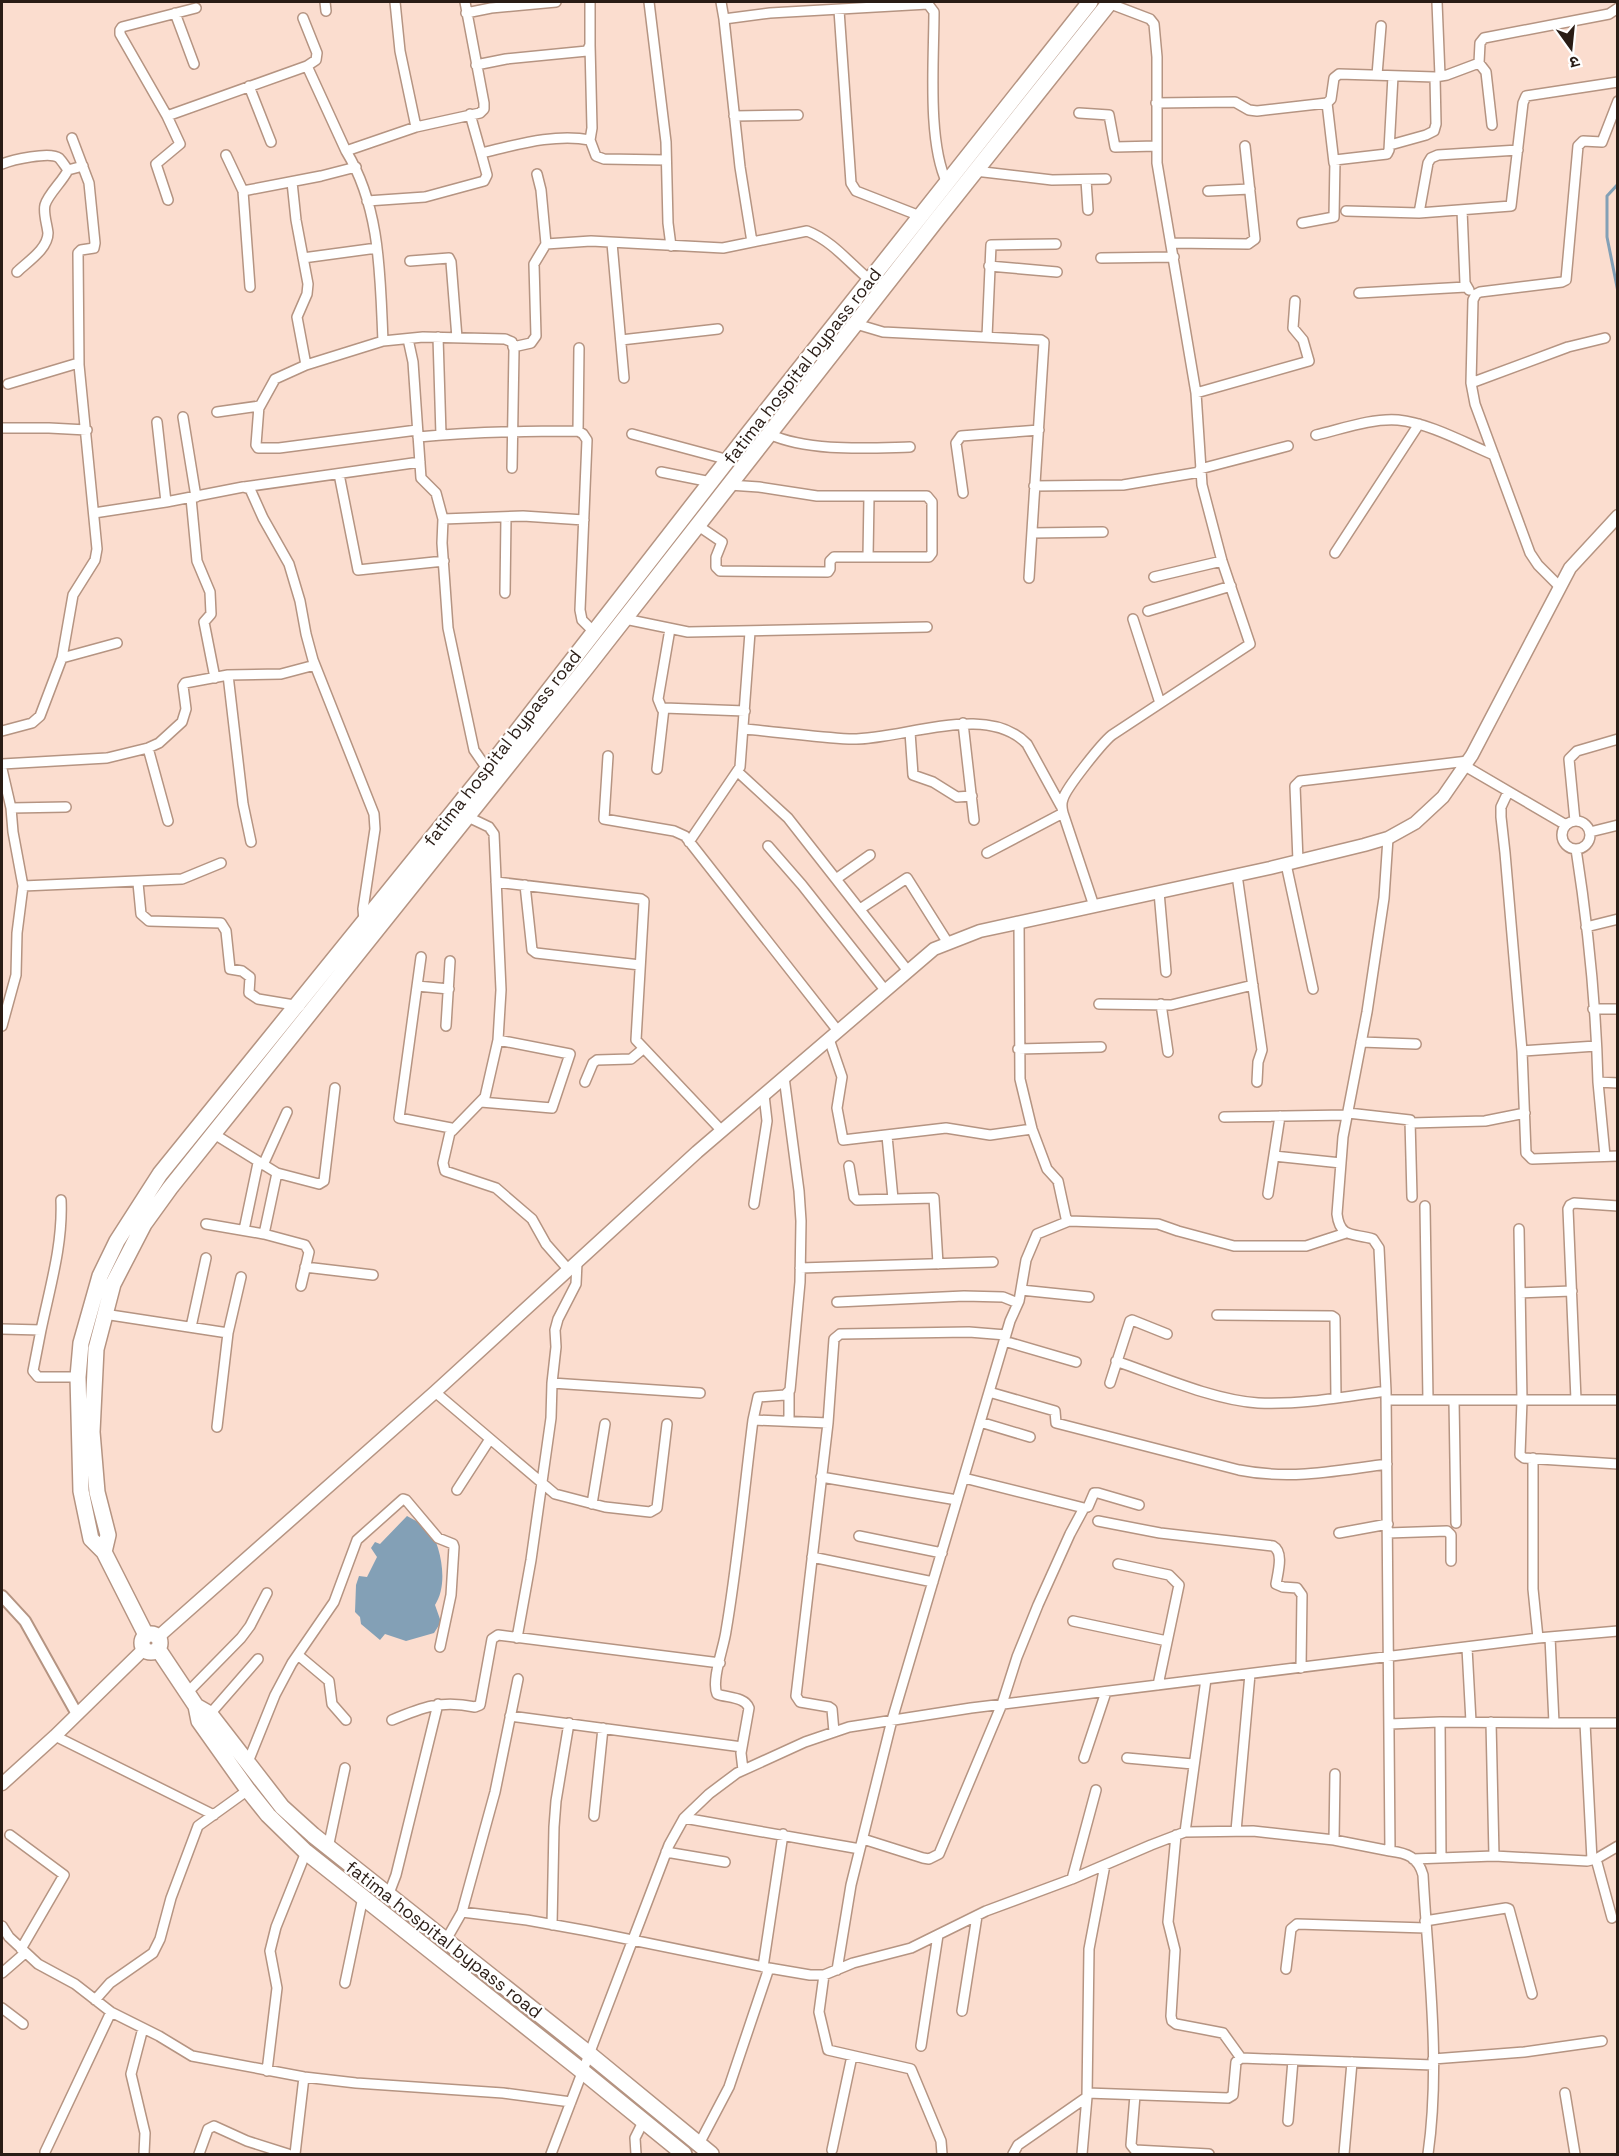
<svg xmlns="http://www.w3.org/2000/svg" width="1619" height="2156" viewBox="0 0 1619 2156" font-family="'Space Grotesk','Noto Sans Devanagari',sans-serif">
	<rect width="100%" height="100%" fill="#fbddcf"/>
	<!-- water -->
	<path fill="#83a0b6" d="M407,1516L418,1522L424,1520C440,1540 450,1582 435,1605L441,1622L434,1633L406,1641L385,1634L380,1640L361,1624L360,1617L355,1612L356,1585L359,1576L367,1577L377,1557L371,1548L375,1542L380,1544Z"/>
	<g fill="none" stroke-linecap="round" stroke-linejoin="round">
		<!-- stream -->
		<path stroke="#83a0b6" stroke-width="3" d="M1618,184L1607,196V237L1618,292"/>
		<!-- minor casing -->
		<g stroke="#b59482" stroke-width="12">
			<path id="minor" d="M325,2L326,11
				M395,2L400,51L416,127
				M649,2L666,142L668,223L671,246
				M721,2L724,19
				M1437,2L1440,76
				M196,8L122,27L120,30V34L167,116L307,66
				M839,10L851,183L856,191L920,216
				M175,13L194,64
				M466,13L491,8L556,2
				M303,18L317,53L316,60L307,66L346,151
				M590,45L592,128L590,140L596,156L604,159L666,160
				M1479,63L1486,72L1492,125
				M476,65L506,59L587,51L590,45V2
				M1377,75L1381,26
				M249,86L271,142
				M1156,103L1235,102L1249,110L1257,111L1327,103L1331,99L1334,78L1339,74L1435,77L1447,75L1479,63L1480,43L1484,38L1609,14L1618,8
				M1327,103L1334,163
				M1079,113L1109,115L1115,147L1157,146
				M470,114L481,153
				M167,116L180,144L156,164L168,200
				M734,116L798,115
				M72,138L89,183L95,243L94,248L81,250L78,253L79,365
				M1390,145L1426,135L1434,131L1436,124L1435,77
				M226,155L243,191L250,287
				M2,164C12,160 50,151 59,158C62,161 65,166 68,170L83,166
				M975,171L1052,180L1106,179
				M537,174L541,190L546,244L591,241L723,248L807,231C833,241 851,265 872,282
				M1086,180L1088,210
				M243,191L321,176L356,167
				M1208,191L1250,189
				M367,201L425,197L484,181L487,175L481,153C516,145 555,133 590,140
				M1462,210L1465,283L1469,290
				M1346,211L1419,213L1511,206L1523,103L1526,96L1618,82
				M1419,213L1428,163L1431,158L1438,155L1518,150
				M1302,223L1334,217L1335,160L1387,154L1389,150L1393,76
				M752,242L740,167L724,19L770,13L928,4L934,12C934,59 927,142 947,183
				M612,243L624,378
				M1172,243L1248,244L1255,239L1245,146
				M303,258L377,248
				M1101,258L1174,257
				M410,261L449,258L451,262L457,338
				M989,266L1057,272
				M17,272C27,262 48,249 48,233C47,224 43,213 45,205C48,194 63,181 68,170
				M1359,293L1466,287
				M856,324L883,332L1041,340L1044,342L1029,578
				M438,337L441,435
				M987,337L991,245L1056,244
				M408,339L413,362L421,478L436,493L443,519L442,543L448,628L474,750L490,773
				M621,340L718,329
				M383,341C380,277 381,208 346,151L416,127L480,113L484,109V103L465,2
				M513,347L531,343L536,336L534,264L546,244
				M306,365L383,341L423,337L505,339L512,342L514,350L512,468
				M1471,383L1568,347L1605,338
				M1196,393L1309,361L1303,340L1293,328L1295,301
				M259,408L275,379L306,365L297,317L307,294L308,284L296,220L292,182
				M217,412L259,406L256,445L258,448H279L417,430
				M183,417L196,497
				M157,422L166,502
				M2,428H49L87,430
				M578,431L579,348
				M632,434L729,460
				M769,434C809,452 867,448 910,447
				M1316,435C1342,429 1371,418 1398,420C1429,423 1465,443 1494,455
				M418,437C471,432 524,431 578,431L583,434L587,440L580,610L582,620L594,632
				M1200,469L1288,446
				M661,472L711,482
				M339,474L358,570L444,561
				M1034,486L1123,485L1200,472
				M244,487L420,462
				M963,493L956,443L961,436L1039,430
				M191,498L197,561L210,592L211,614L204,622L215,678
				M94,513L166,502L243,487L250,489L263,518L289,564L300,601L306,634L313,660L374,814L375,829L363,909L364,921
				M443,519L523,516L584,520
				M697,525L722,542L716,557V567L720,571L828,572L830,569V561L834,557H929L932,553V502L927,496H817L759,487L729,485
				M1032,533L1103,532
				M1335,553L1419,424
				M868,557L869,497
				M1154,577L1222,561
				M1560,587L1538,565L1530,553L1475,404L1471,383L1473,300L1476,294L1480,292L1562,282L1566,280L1578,146L1583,141L1602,142L1618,101
				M505,593L506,517
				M1148,611L1231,586
				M625,619L688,632L927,627
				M1133,619L1160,703
				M62,658L117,643
				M662,709L658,699L670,629
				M963,723L974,820
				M744,729C779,732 814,737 849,739C901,741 986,701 1027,744L1061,806
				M2,731L32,723L40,716L62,658L73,595L95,560L97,549L79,365L75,364L8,384
				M910,732L913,775L933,782L957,797L972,796
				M148,748L168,821
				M608,756L604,819L674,831L685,836L838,1031
				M2,764L107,758L148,748L159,743L182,722L186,709L183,686L185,683L228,675
				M1465,766L1566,825
				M2,769L11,808L13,832L23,886L17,933L16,975L2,1026
				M657,769L664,708L745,711
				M738,772L788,818L908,971
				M1508,792L1501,807V817L1505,853L1522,1051L1526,1153L1532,1159L1618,1156
				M11,808L66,807
				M1575,821L1569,759L1577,751L1618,739
				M1562 835a14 14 0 1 1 28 0a14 14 0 1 1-28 0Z
				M1590,832L1618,825
				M1388,838L1384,898L1367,1012L1343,1137L1337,1214C1340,1239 1354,1233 1373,1239L1379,1248L1386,1391L1390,1851C1407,1853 1418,1857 1423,1875C1428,1967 1441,2062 1428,2154
				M251,842L243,804L228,675L281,674L315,665
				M689,842L740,767L750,632
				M768,846L802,885L885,990
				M1576,849C1588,926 1596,1004 1598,1082L1618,1083
				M987,853L1063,813
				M1298,861L1295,786L1300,781L1468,761
				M1286,864L1313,989
				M1237,875L1262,1050L1258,1062L1257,1082
				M836,879L870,855
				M496,882L641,899L644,901L636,1040L722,1131
				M138,883L141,914L149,921L221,923L226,931L230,969L242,971L250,977L249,993L258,999L300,1006
				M525,885L532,950L536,953L640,965
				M23,886L182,879L221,863
				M1159,892L1166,972
				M1094,906L1063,813C1062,809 1061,804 1063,799C1066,788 1102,743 1112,735L1250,644L1222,561L1202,485L1196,393L1157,163V57L1154,24L1150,19L1108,3
				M860,909L907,878L948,943
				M1019,923L1020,1079L1032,1129L1047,1169L1058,1181L1066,1218L1069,1221L1158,1224L1178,1231L1234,1246H1306L1346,1233
				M1586,927L1618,919
				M421,957L399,1118L451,1128L443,1163L445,1171L496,1188L532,1219L546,1244L568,1269
				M417,986L449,989
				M1099,1004L1171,1005L1253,985
				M1161,1004L1168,1052
				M1593,1009H1618
				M446,1026L450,961
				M829,1039L842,1077L837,1108L843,1140L946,1128L990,1135L1032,1129
				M1361,1042L1416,1044
				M1018,1049L1101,1047
				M1522,1051L1596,1046
				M585,1082L593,1063L597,1060L631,1059L643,1049
				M1598,1082L1605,1156
				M481,1102L552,1108L570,1054L498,1040
				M1348,1113L1410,1120L1412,1197
				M1224,1117L1347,1115
				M1411,1123L1485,1121L1525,1113
				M452,1131L485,1097L498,1040L501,990L494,834L489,827L468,817
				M214,1134L277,1173L319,1184L324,1181L335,1088
				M887,1136L893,1199
				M1274,1156L1341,1163
				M263,1165L287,1112
				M849,1166L854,1197L857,1200L934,1198L938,1264
				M1268,1194L1280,1116
				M754,1204L767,1121L764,1095
				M1425,1206L1428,1400
				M206,1224L264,1234L305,1245L309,1252L301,1286
				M1519,1229L1522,1400L1520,1455L1524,1458L1618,1464
				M244,1230L258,1163
				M264,1234L277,1173
				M305,1267L373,1275
				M800,1268L993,1262
				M1021,1290L1089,1297
				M1520,1293L1572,1291
				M837,1302L964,1296L1003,1297L1018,1303
				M104,1314L228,1333
				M1217,1315L1332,1316L1335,1318L1336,1398
				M191,1327L206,1258
				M2,1329L41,1330L33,1371L38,1377H78
				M41,1330C50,1287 63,1244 61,1200
				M1004,1341L1076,1362
				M1116,1361C1159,1376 1213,1400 1258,1403C1301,1405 1344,1397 1386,1391
				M552,1383L700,1393
				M1110,1383L1130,1321L1132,1320L1167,1334
				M435,1392L555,1494L605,1507L650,1512L657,1508L667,1424
				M789,1392V1421
				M989,1392L1055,1411L1056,1423L1239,1470C1289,1480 1337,1471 1387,1464
				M1386,1400H1618
				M1454,1400L1456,1523
				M1576,1400L1568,1209L1570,1205L1574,1203L1618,1206
				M753,1420L758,1397L785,1395L790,1390L800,1282L801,1221L799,1191L784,1077
				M980,1422L1030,1437
				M217,1427L228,1333L241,1277
				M1533,1458V1589L1538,1638
				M821,1477L957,1500
				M964,1478L1084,1508L1088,1507L1094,1493H1098L1139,1505
				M457,1490L490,1439
				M592,1504L605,1424
				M1098,1521L1160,1533L1273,1546C1284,1552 1278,1572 1276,1584L1283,1587L1297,1588L1302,1595L1301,1668
				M1339,1533L1388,1524
				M1388,1533L1447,1531L1451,1535V1561
				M859,1536L942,1553
				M812,1557L933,1582
				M1118,1564L1169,1575L1179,1585L1158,1685
				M1073,1621L1167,1641
				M517,1638L531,1560L551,1418L552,1383L556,1347L555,1330L558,1319L576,1284L577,1262
				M1467,1648L1471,1722
				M298,1655L329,1681L332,1704L346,1720
				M187,1693L241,1638L250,1626L267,1593
				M210,1714L258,1659
				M510,1716L742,1747
				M392,1720C423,1707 441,1700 475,1707L480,1705L492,1639L498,1635L720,1663
				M1440,1722L1441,1858
				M1491,1722L1494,1856
				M1554,1723H1618
				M1585,1723L1592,1860
				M1390,1724L1440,1722L1554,1723L1550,1637
				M834,1732L832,1709L829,1707L800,1702L796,1696L828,1423L834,1339L840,1334L969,1332L1006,1335
				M55,1736L214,1815
				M1084,1758L1106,1692
				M1127,1758L1193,1764
				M248,1762L275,1695L292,1663L334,1602L357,1540L403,1499L406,1500L438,1538L453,1544L454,1547L451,1595L440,1647
				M743,1770L741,1753L749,1708C745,1697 728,1698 717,1694C711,1680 724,1647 726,1631C738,1561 744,1490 753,1420L828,1423
				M594,1816L603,1728
				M684,1818L860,1849
				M1236,1831L1250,1674
				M1185,1832L1206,1679
				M10,1835L64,1875L21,1949
				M1176,1835L1168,1922L1175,1950L1171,2016L1172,2021L1176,2024L1223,2033L1241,2058
				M863,1839L923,1858L929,1859L939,1854L1002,1704L1017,1657L1038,1605L1070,1534L1084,1508
				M1334,1840L1335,1774
				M328,1848L345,1768
				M666,1852L725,1862
				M1413,1859L1494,1856L1587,1861L1596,1859L1618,1846
				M1596,1859L1612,1918
				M1072,1879L1096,1790
				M388,1896L396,1875L438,1704
				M462,1912L495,1792L518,1679
				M1425,1921L1506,1908L1509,1909L1532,1994
				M552,1925L554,1827L556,1801L569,1723
				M2,1926L9,1937L38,1964L75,1984L111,2012L159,2036L192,2056L304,2077L356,2083L503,2093L571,2102
				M446,1940L462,1912L527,1920L588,1931L769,1968L729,2087L699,2144
				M763,1967L783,1834
				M769,1968L810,1975H824L853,1963L911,1948L986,1911L1072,1879L1151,1845L1185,1832L1253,1831L1334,1840L1390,1851
				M1286,1969L1291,1929L1297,1924L1426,1928
				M837,1970L851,1885L892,1720L1010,1321L1019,1301L1026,1260L1037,1234L1069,1221
				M2,1973L25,1953
				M824,1975L819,2012L828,2050L911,2069L941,2141L942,2154
				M345,1983L363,1897
				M95,2000L110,1983L153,1953L160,1939L171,1898L198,1826L248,1790
				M2,2008L23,2024
				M962,2011L977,1916
				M143,2028L131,2074L145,2133L144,2154
				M921,2046L938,1935
				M1433,2059L1524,2052L1602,2041
				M267,2071L277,1988L270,1951L276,1927L306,1852
				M1087,2093L1228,2098L1233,2095L1236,2062L1241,2058L1433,2065
				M1565,2093L1575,2154
				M1135,2095L1131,2145L1135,2150L1209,2154
				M1288,2121L1293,2060
				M832,2150L852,2056
				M45,2152L111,2012
				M199,2154L208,2129L214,2126L247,2141L288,2154
				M295,2154L304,2077
				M551,2154L669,1845L684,1818L709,1794L737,1773L805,1742L849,1727L971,1708L1538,1638L1618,1631
				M636,2154L635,2138L643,2122
				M1013,2154L1018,2145L1087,2097
				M1082,2154L1087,2097L1089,1949L1105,1865
				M1344,2154L1352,2062"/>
		</g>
		<!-- tertiary casing -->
		<g stroke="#b59482" stroke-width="14">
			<path id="tertiary" d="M2,1596L25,1621L77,1714"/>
		</g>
		<!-- secondary casing -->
		<g stroke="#b59482" stroke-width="15">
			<path id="secondary" d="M158,1637L435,1392L697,1152L934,949L980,931L1270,868L1364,845L1388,838L1415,823L1443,797L1472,755L1570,568L1618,516
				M2,1784L55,1736L144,1649"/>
		</g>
		<!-- trunk casing -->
		<g stroke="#b59482" stroke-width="18">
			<path id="trunk" d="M104,1552L108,1535L97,1492L92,1432L96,1349L113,1284L144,1224L170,1188L586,668L935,222L1110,2
				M142 1643a9 9 0 1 1 18 0a9 9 0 1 1-18 0Z
				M146,1635L104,1552L91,1539L81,1491L78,1377L81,1343L100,1276L117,1241L160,1174L487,770L748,434L1090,2
				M158,1649L196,1706L199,1721L248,1790L268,1815L306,1852L582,2071L684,2154
				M196,1706L210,1714L282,1807L313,1835L588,2053L711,2154"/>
		</g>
		<!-- minor -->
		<use href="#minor" stroke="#fff" stroke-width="9"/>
		<!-- tertiary -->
		<use href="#tertiary" stroke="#fff" stroke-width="10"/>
		<!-- secondary -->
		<use href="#secondary" stroke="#fff" stroke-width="12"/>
		<!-- trunk -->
		<use href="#trunk" stroke="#fff" stroke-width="15"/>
	</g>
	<g text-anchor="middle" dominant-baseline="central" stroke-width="4.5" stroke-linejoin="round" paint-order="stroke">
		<!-- street labels -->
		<g font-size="18" fill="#291c15" stroke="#fff">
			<text transform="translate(802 366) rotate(-52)">fatima hospital bypass road</text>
			<text transform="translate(502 748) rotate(-52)">fatima hospital bypass road</text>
			<text transform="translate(444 1939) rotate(38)">fatima hospital bypass road</text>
		</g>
	</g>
	<!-- border -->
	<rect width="1619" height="2156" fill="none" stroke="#291c15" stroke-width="6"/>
	<!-- north arrow -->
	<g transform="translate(1571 48) rotate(165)" stroke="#ffffff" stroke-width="4.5" paint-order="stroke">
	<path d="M0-4.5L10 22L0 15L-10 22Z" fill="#291c15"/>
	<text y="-9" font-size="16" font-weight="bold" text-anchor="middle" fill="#291c15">उ</text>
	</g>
</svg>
